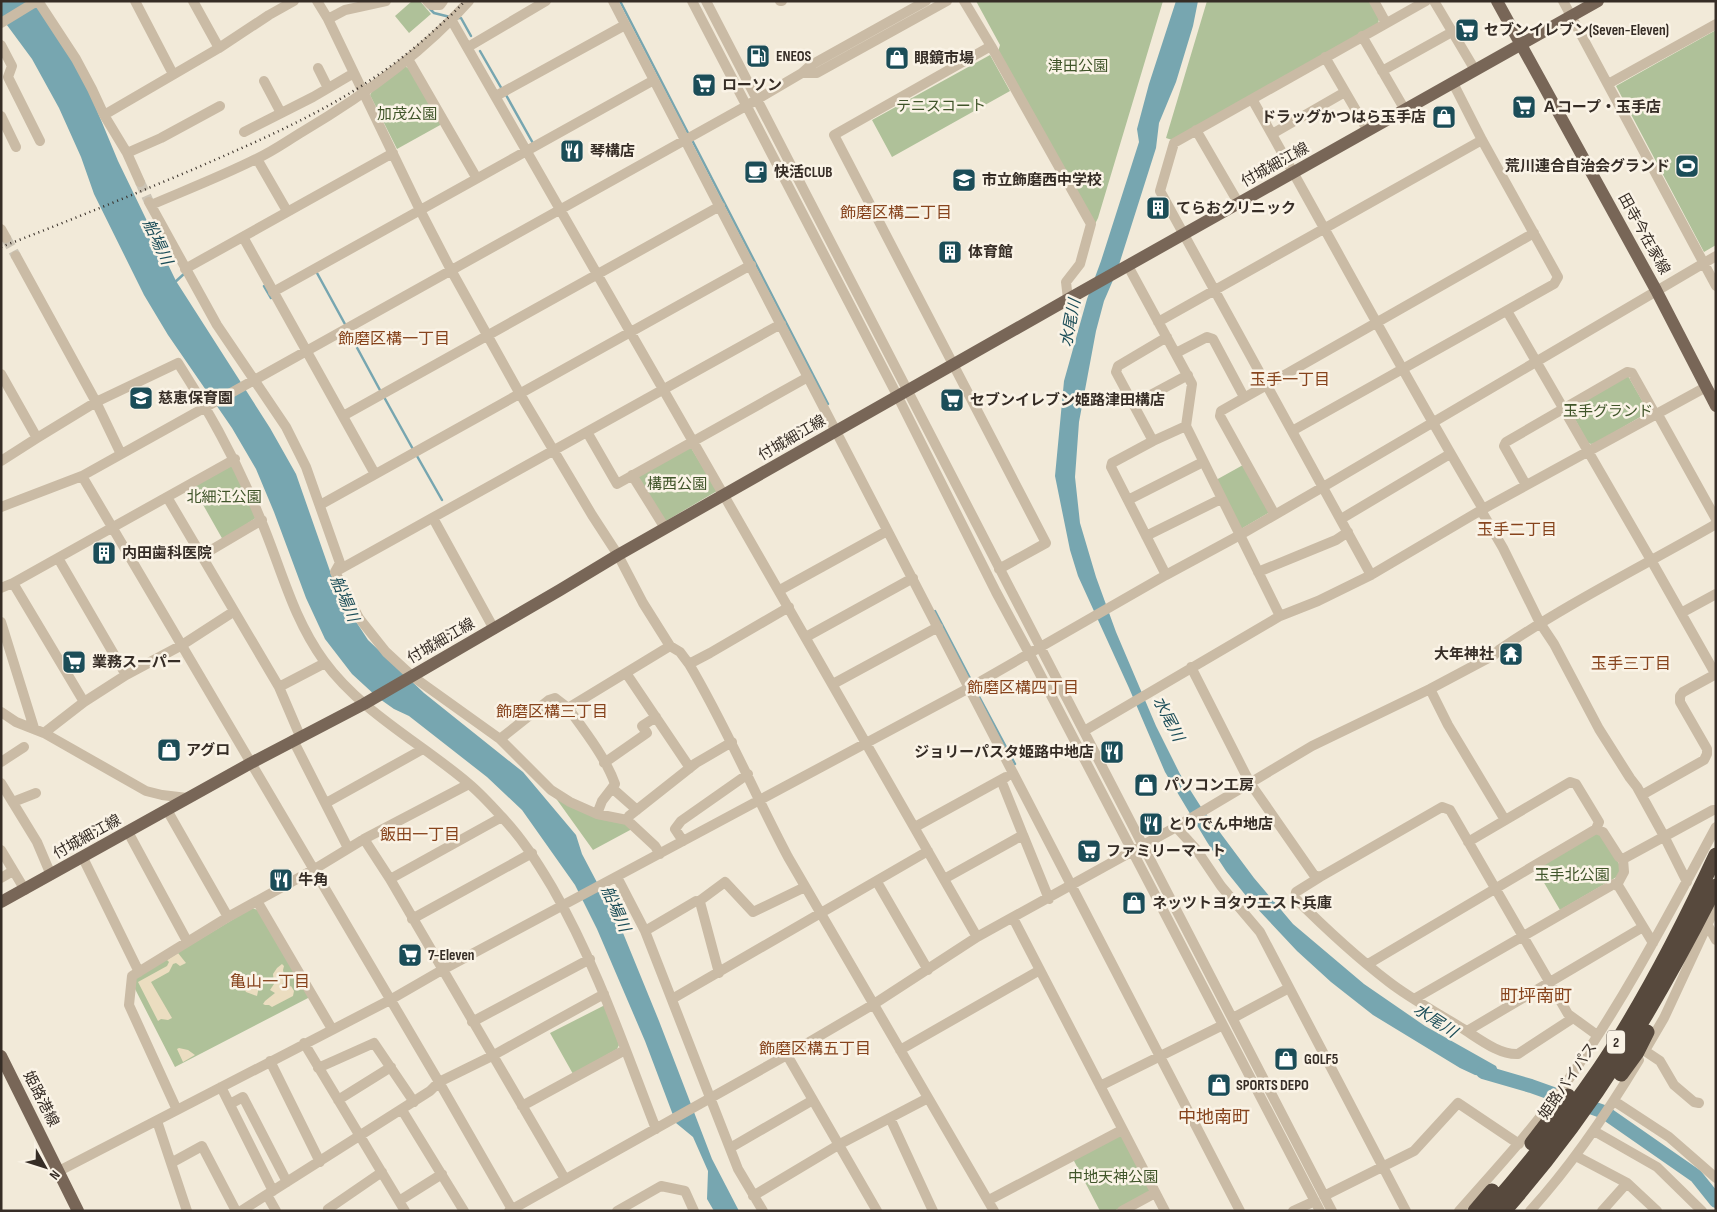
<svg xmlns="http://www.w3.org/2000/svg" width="1717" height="1212" viewBox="0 0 1717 1212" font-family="'Sofia Sans Condensed','Noto Sans JP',sans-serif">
	<rect width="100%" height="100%" fill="#f2ead9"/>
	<!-- green -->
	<path fill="#afc199" d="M412,1H420L431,14L409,33L395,16Z
		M976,1H1163L1098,218L1095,224L998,52L1000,45Z
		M1207,1H1369L1379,19L1378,24L1172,140L1166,138Z
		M1716,30V245L1704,252L1616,86Z
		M990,55L1010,91L892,157L872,120Z
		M405,66L409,69L442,124L397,149L370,95L373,90Z
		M1628,376L1648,411L1647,413L1596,443L1591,444L1588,443L1570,410Z
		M690,446L717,491L664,522L638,477Z
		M1243,465L1270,512L1241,529L1216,480Z
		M231,466H234L257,517L223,540L193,487Z
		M555,797L623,821L632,829L593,850Z
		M1597,833L1601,835L1621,867L1620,875L1560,910L1536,869Z
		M252,908L258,910L310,997L175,1067L133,985L134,979Z
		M605,1005L619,1045L617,1049L573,1074L550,1033Z
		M1118,1136L1123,1137L1151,1189L1149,1192L1114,1211H1100L1073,1159Z"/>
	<!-- plaza -->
	<path fill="#ebddc0" d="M178,953L186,963L180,966L176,963L173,964L169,972L151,982L172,1018L168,1020L161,1019L158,1021L138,982L167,966L169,962L167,960Z
		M282,964L284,966L283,970L285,979L280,989L282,990L291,986L294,991L293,996L272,1007L269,1005H265L263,1004L265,1001L275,993L270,990L274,984L273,974L277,968Z
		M253,976L258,978L260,982L257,996L246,992L242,985V979Z
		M179,1048L188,1050L195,1055L183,1062L177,1049Z"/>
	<!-- water -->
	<path fill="#77a6b0" d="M1,1H33L71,58L91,96L118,161L176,281L270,428L296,474L338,594L368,640L424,693L523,772L576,835L582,854L621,928L659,1021L712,1159L739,1211H714L707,1199L708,1171L693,1137L676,1123L645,1041L597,929L575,885L522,810L487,777L409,716L394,709L377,697L352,674L325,639L306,598L274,512L256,469L232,428L168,335L144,295L94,194L81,157L59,108L32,59L1,17Z
		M1176,1H1198L1193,26L1176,82L1159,123L1156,148L1117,271L1104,301L1096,331L1079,422L1075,477L1080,523L1096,577L1116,632L1156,726L1180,774L1201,807L1254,878L1293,924L1364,984L1425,1026L1496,1066L1501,1078L1475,1075L1460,1068L1373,1015L1331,982L1297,951L1251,902L1226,871L1207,842L1165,772L1129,688L1078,576L1070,550L1055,476L1064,381L1087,299L1101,261L1139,142L1137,129L1149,84Z"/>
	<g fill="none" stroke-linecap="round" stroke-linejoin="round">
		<!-- stream -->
		<path stroke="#77a6b0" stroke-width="2.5" d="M620,1L689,135
			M430,9L434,13L450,17
			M458,18H461L471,36
			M480,51L503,91
			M506,95L534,145
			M692,140L828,404
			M317,273L346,326
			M174,283L185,273
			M264,286L271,298L274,296
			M348,331L381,392
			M384,397L414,451
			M417,456L442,500
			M935,611L973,684
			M975,689L1015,764"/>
		<!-- river -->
		<path stroke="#77a6b0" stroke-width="14" d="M1483,1072L1531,1086L1604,1112L1696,1176L1716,1201"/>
		<!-- minor-tunnel -->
		<path stroke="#ccc4b5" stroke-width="10" stroke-dasharray="10 5" stroke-linecap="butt" d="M140,182L149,202
			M6,238L16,256"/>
		<!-- minor -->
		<path stroke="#cabba5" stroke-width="10" d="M38,1L76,59L92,89L104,115L127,153L140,182
			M135,1L173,74
			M193,1L219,48
			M317,1L328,19L420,210L451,270L520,394L592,515L618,555L643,603L670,646L680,652L689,664C726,726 754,793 788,857L994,1211
			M427,1L431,5H440L443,1
			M613,1L1240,1211
			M692,1L898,397L996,592L1029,653L1320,1211
			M706,1L1332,1211
			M780,1H782
			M964,1L991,46L1091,224L1080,264L1066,282L1068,299
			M1374,1L1386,23
			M1434,1L1475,70
			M1563,1L1716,286
			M328,19L345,10L386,1
			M452,21L977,937
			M1,23L37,1
			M1362,36L1405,110
			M1,45L12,66L8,77L40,141
			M991,46L834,135L1046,543L999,569
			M468,47L546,1
			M1325,57L1368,131
			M408,59L476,177
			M318,68L328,88
			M1382,71L1452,32
			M802,73H817L947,1
			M264,81L281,113
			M1608,84L1716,24
			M496,96L625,25
			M1252,99C1329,235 1403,374 1483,509L1482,512L1503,548L1540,623L1554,644L1599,729L1630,778L1637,787L1664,836L1687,882
			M104,115L219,48L269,15L294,1
			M1,116L16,147
			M1196,130L1239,204
			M244,132L313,97L354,73
			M1272,134L1345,92
			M127,153L161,138L220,106
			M257,159L287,211
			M149,202L217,325L286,427L306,467L340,563L335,572
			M151,205C186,190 222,176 256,159C272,152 287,141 302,132C363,96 422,54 469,1
			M1,229L6,238
			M243,237L375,474
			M16,256L96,402L121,454
			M1128,266L1192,384L1186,426L1280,616
			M185,269L393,153
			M273,292L654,80
			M1507,311L1651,560L1716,675
			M1158,322L1482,140
			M1176,353L1207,337L1213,339L1244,397
			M1,374L37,438
			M1134,404L1188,375
			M1657,413L1716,519
			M343,416L720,206
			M1292,431L1554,284L1558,277L1482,140L1453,83
			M587,432L617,484L808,377
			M1153,441L1116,372L1118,366L1167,337
			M1,461L37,438L96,402L178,363C211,414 237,462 260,518C281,567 292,617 324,661C361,712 421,743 468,783C480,793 491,805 501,816C522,838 537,862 552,887C596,963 624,1047 656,1129
			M632,475L665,528
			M82,476L439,1082L513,1211
			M1526,485L1504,446L1506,442L1627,372L1632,373L1655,414
			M167,497L279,687L325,663
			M1128,500L1203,462
			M320,505L751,265
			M1,507L82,476L746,106L802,73L811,65L926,1
			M1275,515L1220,416L1221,411L1534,233
			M433,518L494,629
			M1341,519L1450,454
			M1146,536L1221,499
			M201,556L262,520
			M58,558L126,675
			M335,572L781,324
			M335,572L359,618L386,652L412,676L500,739L551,790L570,802L597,814L627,820L655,846L660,854
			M1258,572L1336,540L1348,532
			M1166,575L1111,467L1112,463L1153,441L1186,426
			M1371,575L1160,191L1174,143L1426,1
			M1,588L13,583
			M780,590L887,531
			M1681,613L1716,594
			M1,622L34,728
			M806,637L913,578
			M689,664L710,653L789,607
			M1191,667L1250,783L1314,875L1320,877
			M626,673L690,768
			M833,684L938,627
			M279,687L300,736
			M1430,689L1448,725L1505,820
			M84,702L13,583L235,459
			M568,708C584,730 606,758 615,784L612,788L637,810
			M1,712L16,722L44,733L146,791L162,795L187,798
			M1084,731L1280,616L1318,601L1371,575L1483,509L1706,387
			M44,733L84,702L126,675L182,645L233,612
			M500,739L549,700L555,698L568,708L670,646
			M293,740L348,848
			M1,762L24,747
			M604,763L647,733L642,726L656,717
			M1,783L37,842L51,875
			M1642,795L1704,760L1707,754V749L1680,702V696L1683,692L1716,674
			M13,802L36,793
			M326,803L423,749
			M167,810L228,917
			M597,814L602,801L612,788
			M627,820L629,816L696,763L732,742
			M915,827L1006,777
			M1176,827L1196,849L1221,886L1260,932L1406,1211
			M128,832L187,941
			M1023,835L1049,899
			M364,839L390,879L565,1179
			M683,841L675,829L681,821L748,774
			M1468,842L1570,782L1576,784L1599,822L1596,829
			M1,850L25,890
			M83,858L139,972
			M617,877L645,931L738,1169L763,1211
			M1,878L13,871
			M390,879L502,817
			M944,879L1023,835L1001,780
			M877,882L928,970
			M1617,885L1624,872L1623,859L1713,810H1716
			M257,901L332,1029
			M698,902L725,882L753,912L805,887
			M1013,918L1165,1211
			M412,919L532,853
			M1707,924L1716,940
			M645,931L696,901L700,902L719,973
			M1368,964L1596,829L1603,832L1619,857L1623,859
			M672,999L928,851
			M1414,999L1614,884L1619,887L1653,943
			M1233,1018L1289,988
			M1573,1018L1518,1054C1498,1055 1477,1037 1460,1027C1436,1012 1411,999 1389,982C1355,956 1325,928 1295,898L1296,892L1320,877L1442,807L1450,810L1568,1014L1597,1035
			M472,1022L590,959
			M1467,1031L1643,927
			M304,1043L405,1211
			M1647,1047L1664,1018L1716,906
			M900,1050L1040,970
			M1645,1051L1660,1061L1674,1085L1694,1102L1699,1103
			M787,1055L877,1211
			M270,1061L320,1162
			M318,1068L374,1043L414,1102
			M1100,1086L1223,1025
			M221,1087L273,1191
			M338,1100L391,1067
			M1614,1101L1669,1137L1716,1178
			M230,1104L243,1097L287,1182
			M522,1106L625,1050
			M177,1110L129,1005L132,976L228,917L313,870L364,839L469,784
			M402,1110L464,1211
			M890,1118L933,1211
			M157,1121L187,1211
			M1594,1131L1657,1167L1702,1211
			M730,1148L813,1100
			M1576,1156L1627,1183L1657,1211
			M171,1163L202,1146L236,1211
			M59,1171L390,1000L442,970L969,688L1166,575L1240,535L1323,487L1716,256
			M267,1195L276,1211
			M753,1196L840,1144L928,1098
			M1324,1196L1414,1151L1458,1103L1519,1144
			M989,1200L1122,1130
			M399,1201L442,1174
			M241,1211L430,1091L439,1082L492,1056L604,994
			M329,1211L328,1209L382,1172
			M509,1211L787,1055L874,1004L977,937L1176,827L1312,746L1430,689L1494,655L1499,650C1568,603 1643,566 1716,524
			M617,1211L661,1186L685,1191L694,1211
			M1122,1211L1155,1193
			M1293,1211L1315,1201
			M1459,1211C1496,1169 1534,1128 1566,1083C1623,1002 1669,914 1716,827
			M1530,1211C1572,1165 1607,1113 1639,1060
			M1602,1211L1627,1183"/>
		<!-- major -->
		<path stroke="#786657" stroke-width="12" d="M1497,1L1656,290L1716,406
			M1,902L251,763L364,704L560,590L618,555L1079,293L1598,1
			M1,1056L78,1211"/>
		<!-- highway -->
		<path stroke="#57493d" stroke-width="15" d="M1621,1074L1637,1052L1647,1032
			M1532,1143L1568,1096
			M1475,1211L1492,1191
			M1488,1211C1528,1165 1566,1118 1600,1068C1645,1001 1682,928 1716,855
			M1504,1211C1593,1110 1656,1005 1716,886"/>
		<!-- rail -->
		<path stroke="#362d26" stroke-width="2.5" stroke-dasharray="1 4" stroke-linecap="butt" d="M1,247C66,222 130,196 194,169C279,132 359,98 429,35C441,24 454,13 465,1"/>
	</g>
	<!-- icons -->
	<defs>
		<g id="supermarket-square" transform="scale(1.25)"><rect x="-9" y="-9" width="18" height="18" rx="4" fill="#1b4d58" stroke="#faf3e6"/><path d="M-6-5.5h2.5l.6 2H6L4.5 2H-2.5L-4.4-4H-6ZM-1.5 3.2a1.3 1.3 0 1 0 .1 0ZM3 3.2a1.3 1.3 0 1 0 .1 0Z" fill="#fff"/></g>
		<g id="fuel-square" transform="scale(1.25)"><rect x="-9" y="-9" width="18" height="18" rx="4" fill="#1b4d58" stroke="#faf3e6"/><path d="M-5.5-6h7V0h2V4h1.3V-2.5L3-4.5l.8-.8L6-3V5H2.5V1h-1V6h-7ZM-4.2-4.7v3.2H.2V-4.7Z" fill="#fff"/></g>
		<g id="shop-square" transform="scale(1.25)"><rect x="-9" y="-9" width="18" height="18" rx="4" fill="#1b4d58" stroke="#faf3e6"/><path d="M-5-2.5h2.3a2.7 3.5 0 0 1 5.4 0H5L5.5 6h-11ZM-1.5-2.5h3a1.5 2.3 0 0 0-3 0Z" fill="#fff"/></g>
		<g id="restaurant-square" transform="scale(1.25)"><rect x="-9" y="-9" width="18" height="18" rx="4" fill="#1b4d58" stroke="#faf3e6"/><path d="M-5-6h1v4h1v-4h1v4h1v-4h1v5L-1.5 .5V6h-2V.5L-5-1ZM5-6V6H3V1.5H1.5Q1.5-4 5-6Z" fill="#fff"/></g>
		<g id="stadium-square" transform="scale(1.25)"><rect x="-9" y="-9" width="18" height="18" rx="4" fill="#1b4d58" stroke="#faf3e6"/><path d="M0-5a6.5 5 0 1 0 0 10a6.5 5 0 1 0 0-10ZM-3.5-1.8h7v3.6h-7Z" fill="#fff"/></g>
		<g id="cafe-square" transform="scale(1.25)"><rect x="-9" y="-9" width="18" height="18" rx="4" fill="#1b4d58" stroke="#faf3e6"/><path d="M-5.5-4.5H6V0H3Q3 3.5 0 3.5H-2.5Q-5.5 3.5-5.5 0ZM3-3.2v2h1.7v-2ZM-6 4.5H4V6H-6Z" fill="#fff"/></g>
		<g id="school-square" transform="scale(1.25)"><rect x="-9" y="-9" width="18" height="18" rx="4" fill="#1b4d58" stroke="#faf3e6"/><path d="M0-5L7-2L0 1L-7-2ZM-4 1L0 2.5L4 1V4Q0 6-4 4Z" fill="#fff"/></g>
		<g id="building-square" transform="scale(1.25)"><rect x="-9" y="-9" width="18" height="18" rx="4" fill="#1b4d58" stroke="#faf3e6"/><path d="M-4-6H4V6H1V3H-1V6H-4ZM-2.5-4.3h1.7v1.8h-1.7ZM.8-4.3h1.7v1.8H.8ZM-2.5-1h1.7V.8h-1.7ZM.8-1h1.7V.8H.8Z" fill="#fff"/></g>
		<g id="temple-square" transform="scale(1.25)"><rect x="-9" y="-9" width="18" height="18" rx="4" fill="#1b4d58" stroke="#faf3e6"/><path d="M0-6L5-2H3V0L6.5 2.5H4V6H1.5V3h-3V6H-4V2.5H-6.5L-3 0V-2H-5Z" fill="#fff"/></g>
	</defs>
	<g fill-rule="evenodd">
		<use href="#supermarket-square" x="1467" y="30"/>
		<use href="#fuel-square" x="758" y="56"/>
		<use href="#shop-square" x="897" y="58"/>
		<use href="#supermarket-square" x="704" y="85"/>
		<use href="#supermarket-square" x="1524" y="107"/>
		<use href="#shop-square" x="1444" y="117"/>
		<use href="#restaurant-square" x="572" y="151"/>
		<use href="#stadium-square" x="1687" y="166"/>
		<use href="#cafe-square" x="756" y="172"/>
		<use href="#school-square" x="964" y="180"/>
		<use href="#building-square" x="1158" y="208"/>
		<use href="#building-square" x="950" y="252"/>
		<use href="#school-square" x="141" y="398"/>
		<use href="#supermarket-square" x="952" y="400"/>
		<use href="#building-square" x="104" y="553"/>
		<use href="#temple-square" x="1511" y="654"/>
		<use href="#supermarket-square" x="74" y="662"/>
		<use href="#shop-square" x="169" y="750"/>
		<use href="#restaurant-square" x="1112" y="752"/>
		<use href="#shop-square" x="1146" y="785"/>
		<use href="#restaurant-square" x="1151" y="824"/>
		<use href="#supermarket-square" x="1089" y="851"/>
		<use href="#restaurant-square" x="281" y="880"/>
		<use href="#shop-square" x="1134" y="903"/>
		<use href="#supermarket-square" x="410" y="955"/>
		<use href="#shop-square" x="1286" y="1059"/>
		<use href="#shop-square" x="1219" y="1085"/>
	</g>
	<g text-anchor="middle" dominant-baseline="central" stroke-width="5" stroke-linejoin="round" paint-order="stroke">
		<!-- shield labels -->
		<rect fill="#faf3e6" stroke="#716860" stroke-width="1" x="1607" y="1030.5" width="18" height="23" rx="4"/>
		<g font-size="14" font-weight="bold" fill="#362d26">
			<text x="1616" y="1042">2</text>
		</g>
		<!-- poi labels -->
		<g font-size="15" font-weight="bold" fill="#362d26" stroke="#faf3e6" text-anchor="start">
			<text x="1484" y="30">セブンイレブン(Seven-Eleven)</text>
			<text x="776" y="56">ENEOS</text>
			<text x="914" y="58">眼鏡市場</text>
			<text x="722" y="85">ローソン</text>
			<text x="1542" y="107">Ａコープ・玉手店</text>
			<text x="1426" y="117" text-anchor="end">ドラッグかつはら玉手店</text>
			<text x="590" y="151">琴構店</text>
			<text x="1670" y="166" text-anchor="end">荒川連合自治会グランド</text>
			<text x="774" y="172">快活CLUB</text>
			<text x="982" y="180">市立飾磨西中学校</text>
			<text x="1176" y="208">てらおクリニック</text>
			<text x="968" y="252">体育館</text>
			<text x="158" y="398">慈恵保育園</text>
			<text x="970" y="400">セブンイレブン姫路津田構店</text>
			<text x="122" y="553">内田歯科医院</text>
			<text x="1494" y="654" text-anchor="end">大年神社</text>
			<text x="92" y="662">業務スーパー</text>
			<text x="186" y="750">アグロ</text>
			<text x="1094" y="752" text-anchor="end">ジョリーパスタ姫路中地店</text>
			<text x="1164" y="785">パソコン工房</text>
			<text x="1168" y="824">とりでん中地店</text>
			<text x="1106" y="851">ファミリーマート</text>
			<text x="298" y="880">牛角</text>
			<text x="1152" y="903">ネッツトヨタウエスト兵庫</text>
			<text x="428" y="955">7-Eleven</text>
			<text x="1304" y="1059">GOLF5</text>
			<text x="1236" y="1085">SPORTS DEPO</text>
		</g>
		<!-- park labels -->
		<g font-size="15" fill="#40552a" stroke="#faf3e6">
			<text x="1078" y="66">津田公園</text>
			<text x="941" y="106">テニスコート</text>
			<text x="407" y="114">加茂公園</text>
			<text x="1608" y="411">玉手グランド</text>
			<text x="677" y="484">構西公園</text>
			<text x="224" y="497">北細江公園</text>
			<text x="1572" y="875">玉手北公園</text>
			<text x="1113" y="1177">中地天神公園</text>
		</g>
		<!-- street labels -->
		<g font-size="15" fill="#362d26" stroke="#faf3e6">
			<text transform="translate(1275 165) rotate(-29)">付城細江線</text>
			<text transform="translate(1644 234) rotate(61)">田寺今在家線</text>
			<text transform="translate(792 438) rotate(-30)">付城細江線</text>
			<text transform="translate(441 641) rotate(-30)">付城細江線</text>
			<text transform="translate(87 837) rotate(-29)">付城細江線</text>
			<text transform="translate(1568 1081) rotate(-55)">姫路バイパス</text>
			<text transform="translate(41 1099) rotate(63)">姫路港線</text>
		</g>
		<!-- neighbourhood labels -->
		<g font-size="16" fill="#87441d" stroke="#faf3e6">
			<text x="896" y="213">飾磨区構二丁目</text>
			<text x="394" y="339">飾磨区構一丁目</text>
			<text x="1290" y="380">玉手一丁目</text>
			<text x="1517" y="530">玉手二丁目</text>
			<text x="1631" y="664">玉手三丁目</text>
			<text x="1023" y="688">飾磨区構四丁目</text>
			<text x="552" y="712">飾磨区構三丁目</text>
			<text x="420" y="835">飯田一丁目</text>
			<text x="270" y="982">亀山一丁目</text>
			<text x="815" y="1049">飾磨区構五丁目</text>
		</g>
		<!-- water labels -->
		<g font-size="16" font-style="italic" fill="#1b4d58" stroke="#faf3e6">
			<text transform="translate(157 242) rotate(65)">船場川</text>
			<text transform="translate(1071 323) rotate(-79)">水尾川</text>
			<text transform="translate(344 599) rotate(67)">船場川</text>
			<text transform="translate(1168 719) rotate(63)">水尾川</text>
			<text transform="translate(615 909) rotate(66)">船場川</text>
			<text transform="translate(1435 1021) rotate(33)">水尾川</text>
		</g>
		<!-- quarter labels -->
		<g font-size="18" fill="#87441d" stroke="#faf3e6">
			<text x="1536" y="996">町坪南町</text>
			<text x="1214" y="1117">中地南町</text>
		</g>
	</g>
	<!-- border -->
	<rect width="1717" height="1212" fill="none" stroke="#362d26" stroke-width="5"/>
	<!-- north arrow -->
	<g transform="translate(45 1167) rotate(129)" stroke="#faf3e6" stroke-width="4" paint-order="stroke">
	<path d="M0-4L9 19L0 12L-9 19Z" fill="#362d26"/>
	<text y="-8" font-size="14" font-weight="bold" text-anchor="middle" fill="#362d26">N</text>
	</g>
</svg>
